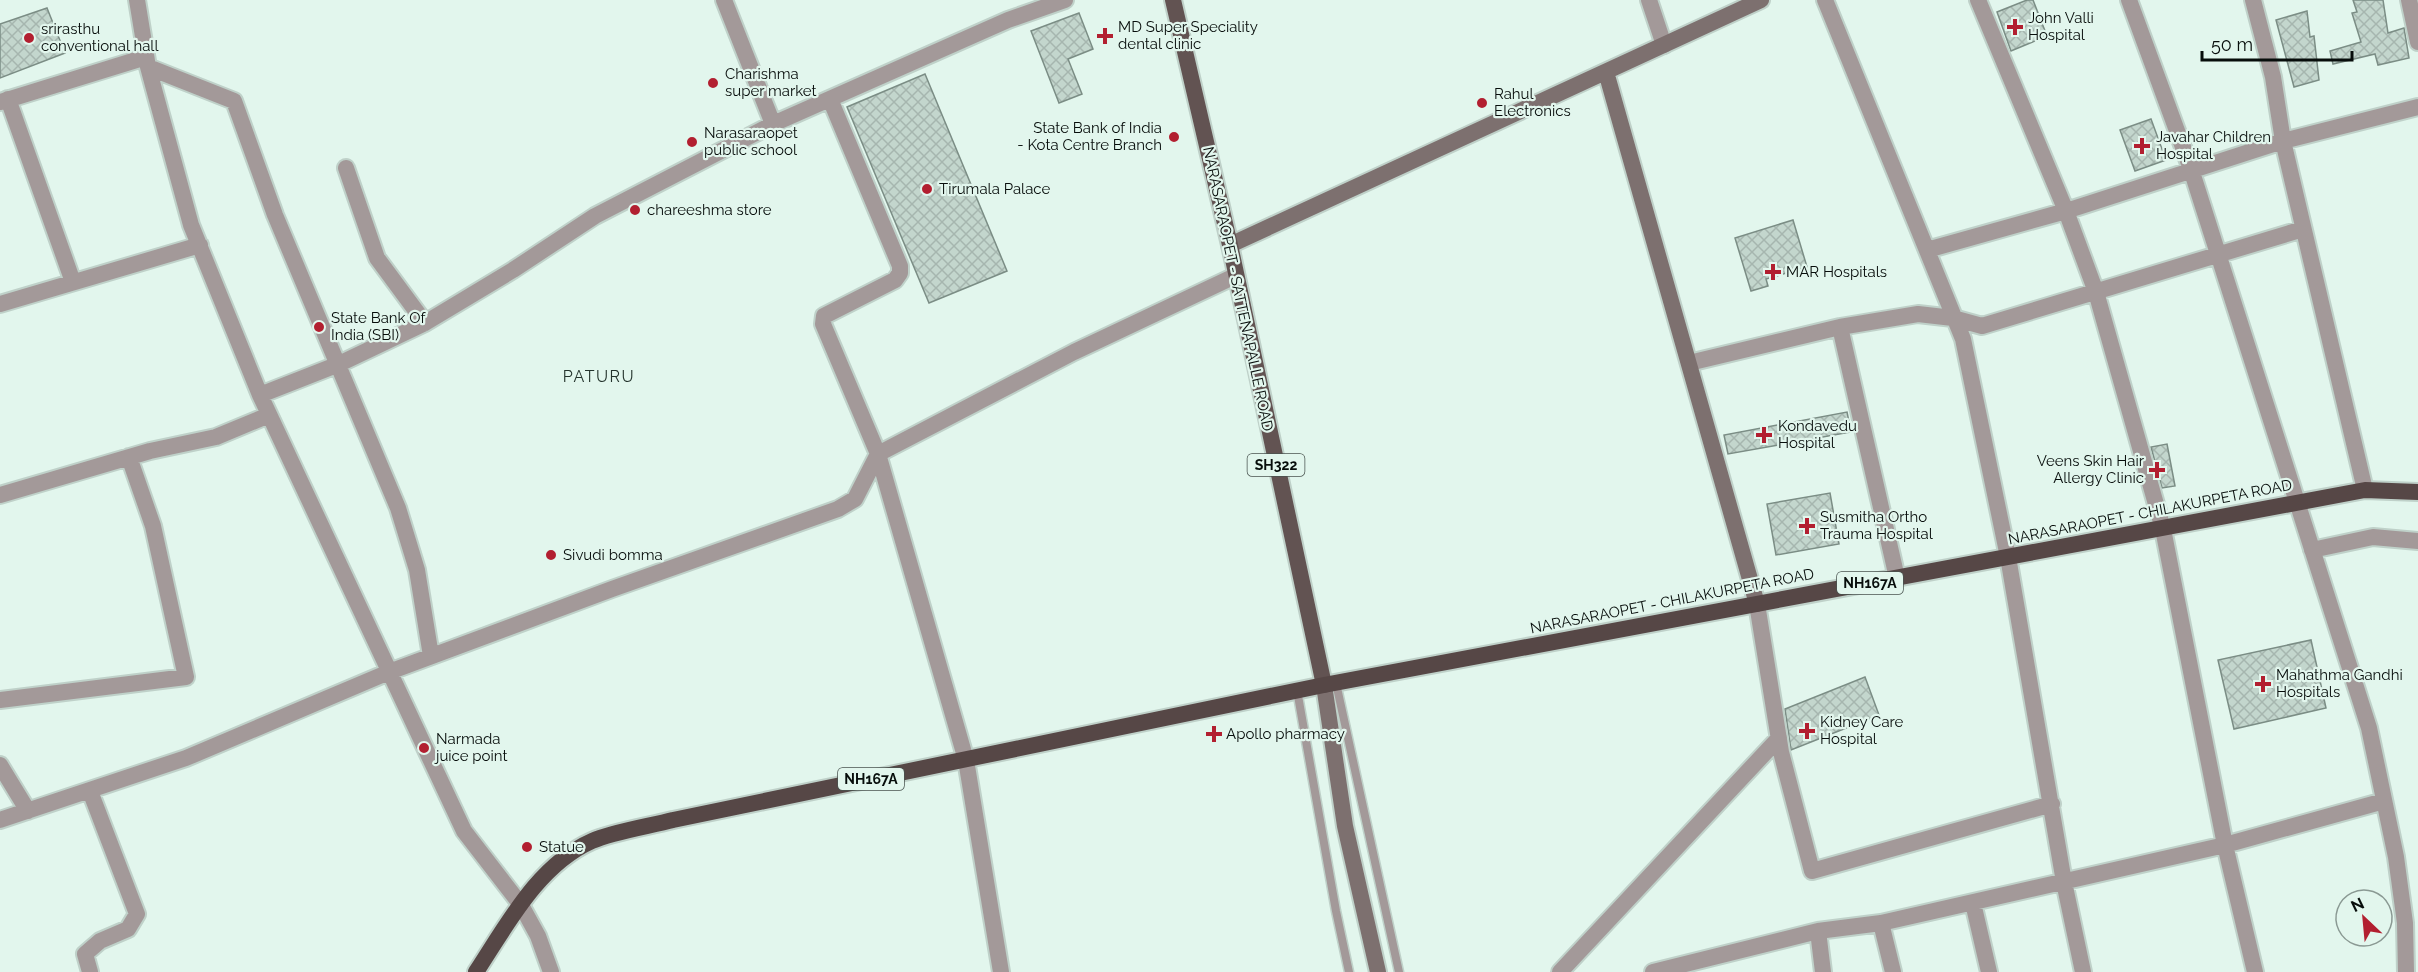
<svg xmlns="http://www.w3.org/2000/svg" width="2418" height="972" viewBox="0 0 2418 972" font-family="Raleway,sans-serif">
	<defs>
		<pattern id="building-cross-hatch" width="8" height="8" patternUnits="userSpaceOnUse" patternTransform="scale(1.5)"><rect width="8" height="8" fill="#c3d6cd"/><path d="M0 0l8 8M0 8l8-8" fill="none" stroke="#a6b6af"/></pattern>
	</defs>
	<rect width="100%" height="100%" fill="#e2f6ed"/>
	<!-- building -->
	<path fill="url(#building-cross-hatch)" stroke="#7b8d85" stroke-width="1.5" d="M2027,0H2033L2047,36L2011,51L1997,12Z
		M2353,0H2383L2388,33L2404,28L2409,58L2378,65L2375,54L2333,64L2330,51L2361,42L2352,13L2357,12Z
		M47,8L65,53L0,78V24Z
		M2307,11L2310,37L2314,36L2319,80L2294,87L2276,20Z
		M1079,13L1093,49L1068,59L1082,94L1059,103L1031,31Z
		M925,74L1007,271L929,303L847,107Z
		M2151,119L2166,160L2135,171L2120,130Z
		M1793,220L1807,267L1766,279L1768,286L1751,291L1735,238Z
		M1847,412L1851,432L1728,454L1724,435Z
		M2167,444L2175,486L2162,488L2151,447Z
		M1830,493L1839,544L1776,555L1767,504Z
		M2311,640L2326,708L2234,729L2218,660Z
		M1865,677L1879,715L1791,750L1785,709Z"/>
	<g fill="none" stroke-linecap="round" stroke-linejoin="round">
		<!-- service casing -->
		<g stroke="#bfd1c9" stroke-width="11">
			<path id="service" d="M1336,683L1399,972
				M1297,690L1336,911L1349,972"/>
		</g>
		<!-- minor casing -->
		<g stroke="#bfd1c9" stroke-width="20">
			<path id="minor" d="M137,0L148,67L191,225L260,395L464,831L521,905L538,936L551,972
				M724,0L773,124
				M1649,0L1664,45
				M1825,0L1963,339L2008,557L2064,882L2083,972
				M1978,0L2066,211L2096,292L2163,529L2225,845L2255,972
				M2129,0L2191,169L2369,728L2396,857L2405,923L2406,972
				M2253,0L2273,77L2283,141L2365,490
				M2409,0L2418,42
				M148,67L234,101L275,215L398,508L417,570L431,656
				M8,99L73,282
				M0,102L146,57
				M346,168L377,258L425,323
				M1927,250L2066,211L2283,141L2418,107
				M0,304L200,245
				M1840,327L1897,578
				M1689,363L1840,327L1918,314L1953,318L1982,326L2303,229
				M260,395L339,364L425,323L513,270L595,216L773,124L1008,20L1065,0
				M0,495L150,451L216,437L269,415
				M2312,550L2373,537L2418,541
				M1757,604L1781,752L1812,871L2052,804
				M0,700L186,677L153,526L129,457
				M0,765L28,811
				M90,791L137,914L128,929L100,941L85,954L90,972
				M0,820L186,758L389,672L612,589L838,509L855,499L878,454L823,324L824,316L895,280L900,273V266L830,99
				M1973,903L1989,972
				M1881,923L1893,972
				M1818,931L1881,923L2225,845L2384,801
				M1001,972L966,760L878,454L1074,352L1235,276
				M1560,972L1779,738
				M1653,972L1818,931L1823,972"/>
		</g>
		<!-- secondary casing -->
		<g stroke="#bfd1c9" stroke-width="20">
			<path id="secondary" d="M1606,72L1757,604
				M1230,245L1761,0
				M1324,685L1345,826L1378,972"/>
		</g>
		<!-- primary casing -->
		<g stroke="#bfd1c9" stroke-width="20">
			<path id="primary" d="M1173,0L1230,245L1324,685"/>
		</g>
		<!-- trunk casing -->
		<g stroke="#bfd1c9" stroke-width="20">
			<path id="trunk" d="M476,972C507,925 538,865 592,841C612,832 650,826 673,820L1324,685L2365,490L2418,492"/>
		</g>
		<!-- service -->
		<use href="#service" stroke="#a39999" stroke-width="8"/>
		<!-- minor -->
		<use href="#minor" stroke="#a39999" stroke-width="16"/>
		<!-- secondary -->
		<use href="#secondary" stroke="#7d706f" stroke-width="16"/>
		<!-- primary -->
		<use href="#primary" stroke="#625352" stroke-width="16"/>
		<!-- trunk -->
		<use href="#trunk" stroke="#564746" stroke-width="16"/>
	</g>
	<!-- markers -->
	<g fill="#b21f30" stroke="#e2f6ed" stroke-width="2">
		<path d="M2012 18h6v6h6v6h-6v6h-6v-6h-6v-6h6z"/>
		<path d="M1102 27h6v6h6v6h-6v6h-6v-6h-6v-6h6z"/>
		<circle cx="29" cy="38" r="6"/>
		<circle cx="713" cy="83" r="6"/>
		<circle cx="1482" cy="103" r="6"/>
		<circle cx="1174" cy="137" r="6"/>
		<circle cx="692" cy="142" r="6"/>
		<path d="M2139 137h6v6h6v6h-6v6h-6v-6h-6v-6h6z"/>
		<circle cx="927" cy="189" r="6"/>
		<circle cx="635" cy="210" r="6"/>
		<path d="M1770 263h6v6h6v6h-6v6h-6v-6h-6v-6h6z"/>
		<circle cx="319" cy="327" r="6"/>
		<path d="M1761 426h6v6h6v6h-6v6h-6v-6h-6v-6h6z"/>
		<path d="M2154 461h6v6h6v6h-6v6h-6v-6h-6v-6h6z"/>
		<path d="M1804 517h6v6h6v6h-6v6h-6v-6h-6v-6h6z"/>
		<circle cx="551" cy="555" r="6"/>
		<path d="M2260 675h6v6h6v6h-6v6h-6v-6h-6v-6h6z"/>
		<path d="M1804 722h6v6h6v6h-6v6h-6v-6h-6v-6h6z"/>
		<path d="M1211 725h6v6h6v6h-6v6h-6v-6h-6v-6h6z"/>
		<circle cx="424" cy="748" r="6"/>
		<circle cx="527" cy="847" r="6"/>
	</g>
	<g text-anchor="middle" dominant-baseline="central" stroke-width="4.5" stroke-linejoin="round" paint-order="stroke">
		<!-- shield labels -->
		<g fill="#e2f6ed" stroke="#49534f" stroke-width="1.5">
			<rect x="1247.5" y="454" width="57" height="22" rx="4.5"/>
			<rect x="1837" y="572" width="66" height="22" rx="4.5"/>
			<rect x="838" y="768" width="66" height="22" rx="4.5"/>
		</g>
		<g font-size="14" font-weight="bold" fill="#070d0b">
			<text x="1276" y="465">SH322</text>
			<text x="1870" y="583">NH167A</text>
			<text x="871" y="779">NH167A</text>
		</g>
		<!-- poi labels -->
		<g font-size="15" fill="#070d0b" stroke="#e2f6ed" text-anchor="start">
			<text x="2028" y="18">John Valli<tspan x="2028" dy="17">Hospital</tspan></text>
			<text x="1118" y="27">MD Super Speciality<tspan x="1118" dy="17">dental clinic</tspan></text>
			<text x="41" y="29">srirasthu<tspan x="41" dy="17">conventional hall</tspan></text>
			<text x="725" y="74">Charishma<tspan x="725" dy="17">super market</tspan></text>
			<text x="1494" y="94">Rahul<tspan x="1494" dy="17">Electronics</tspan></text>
			<text x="1162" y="128" text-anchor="end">State Bank of India<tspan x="1162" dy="17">- Kota Centre Branch</tspan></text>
			<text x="704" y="133">Narasaraopet<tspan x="704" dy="17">public school</tspan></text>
			<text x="2156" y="137">Javahar Children<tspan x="2156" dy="17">Hospital</tspan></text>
			<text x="939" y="189">Tirumala Palace</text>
			<text x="647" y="210">chareeshma store</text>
			<text x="1786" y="272">MAR Hospitals</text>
			<text x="331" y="318">State Bank Of<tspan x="331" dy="17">India (SBI)</tspan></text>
			<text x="1778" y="426">Kondavedu<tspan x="1778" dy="17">Hospital</tspan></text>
			<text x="2144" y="461" text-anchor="end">Veens Skin Hair<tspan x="2144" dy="17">Allergy Clinic</tspan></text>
			<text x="1820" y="517">Susmitha Ortho<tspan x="1820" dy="17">Trauma Hospital</tspan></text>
			<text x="563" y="555">Sivudi bomma</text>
			<text x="2276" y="675">Mahathma Gandhi<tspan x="2276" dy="17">Hospitals</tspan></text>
			<text x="1820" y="722">Kidney Care<tspan x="1820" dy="17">Hospital</tspan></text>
			<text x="1226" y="734">Apollo pharmacy</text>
			<text x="436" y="739">Narmada<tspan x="436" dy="17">juice point</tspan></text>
			<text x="539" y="847">Statue</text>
		</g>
		<!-- street labels -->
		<g font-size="15" fill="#070d0b" stroke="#e2f6ed">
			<text transform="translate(1238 289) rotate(78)">NARASARAOPET - SATTENAPALLE ROAD</text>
			<text transform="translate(2150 512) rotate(-11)">NARASARAOPET - CHILAKURPETA ROAD</text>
			<text transform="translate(1672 601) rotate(-11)">NARASARAOPET - CHILAKURPETA ROAD</text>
		</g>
		<!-- neighbourhood labels -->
		<g font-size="16" letter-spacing="1.5" fill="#23332c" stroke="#e2f6ed">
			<text x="599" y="376">PATURU</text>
		</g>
	</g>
	<!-- north arrow -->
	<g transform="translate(2364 918) rotate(334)"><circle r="28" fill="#e2f6ed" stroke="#8a9993" stroke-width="1.5"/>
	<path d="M0-4.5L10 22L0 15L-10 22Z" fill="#b21f30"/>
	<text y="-9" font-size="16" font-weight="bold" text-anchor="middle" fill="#070d0b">N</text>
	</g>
	<!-- scale -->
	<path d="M2202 51v9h150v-9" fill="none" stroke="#070d0b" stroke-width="3"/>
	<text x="2211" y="51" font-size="18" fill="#070d0b" stroke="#e2f6ed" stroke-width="4.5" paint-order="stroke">50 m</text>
</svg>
